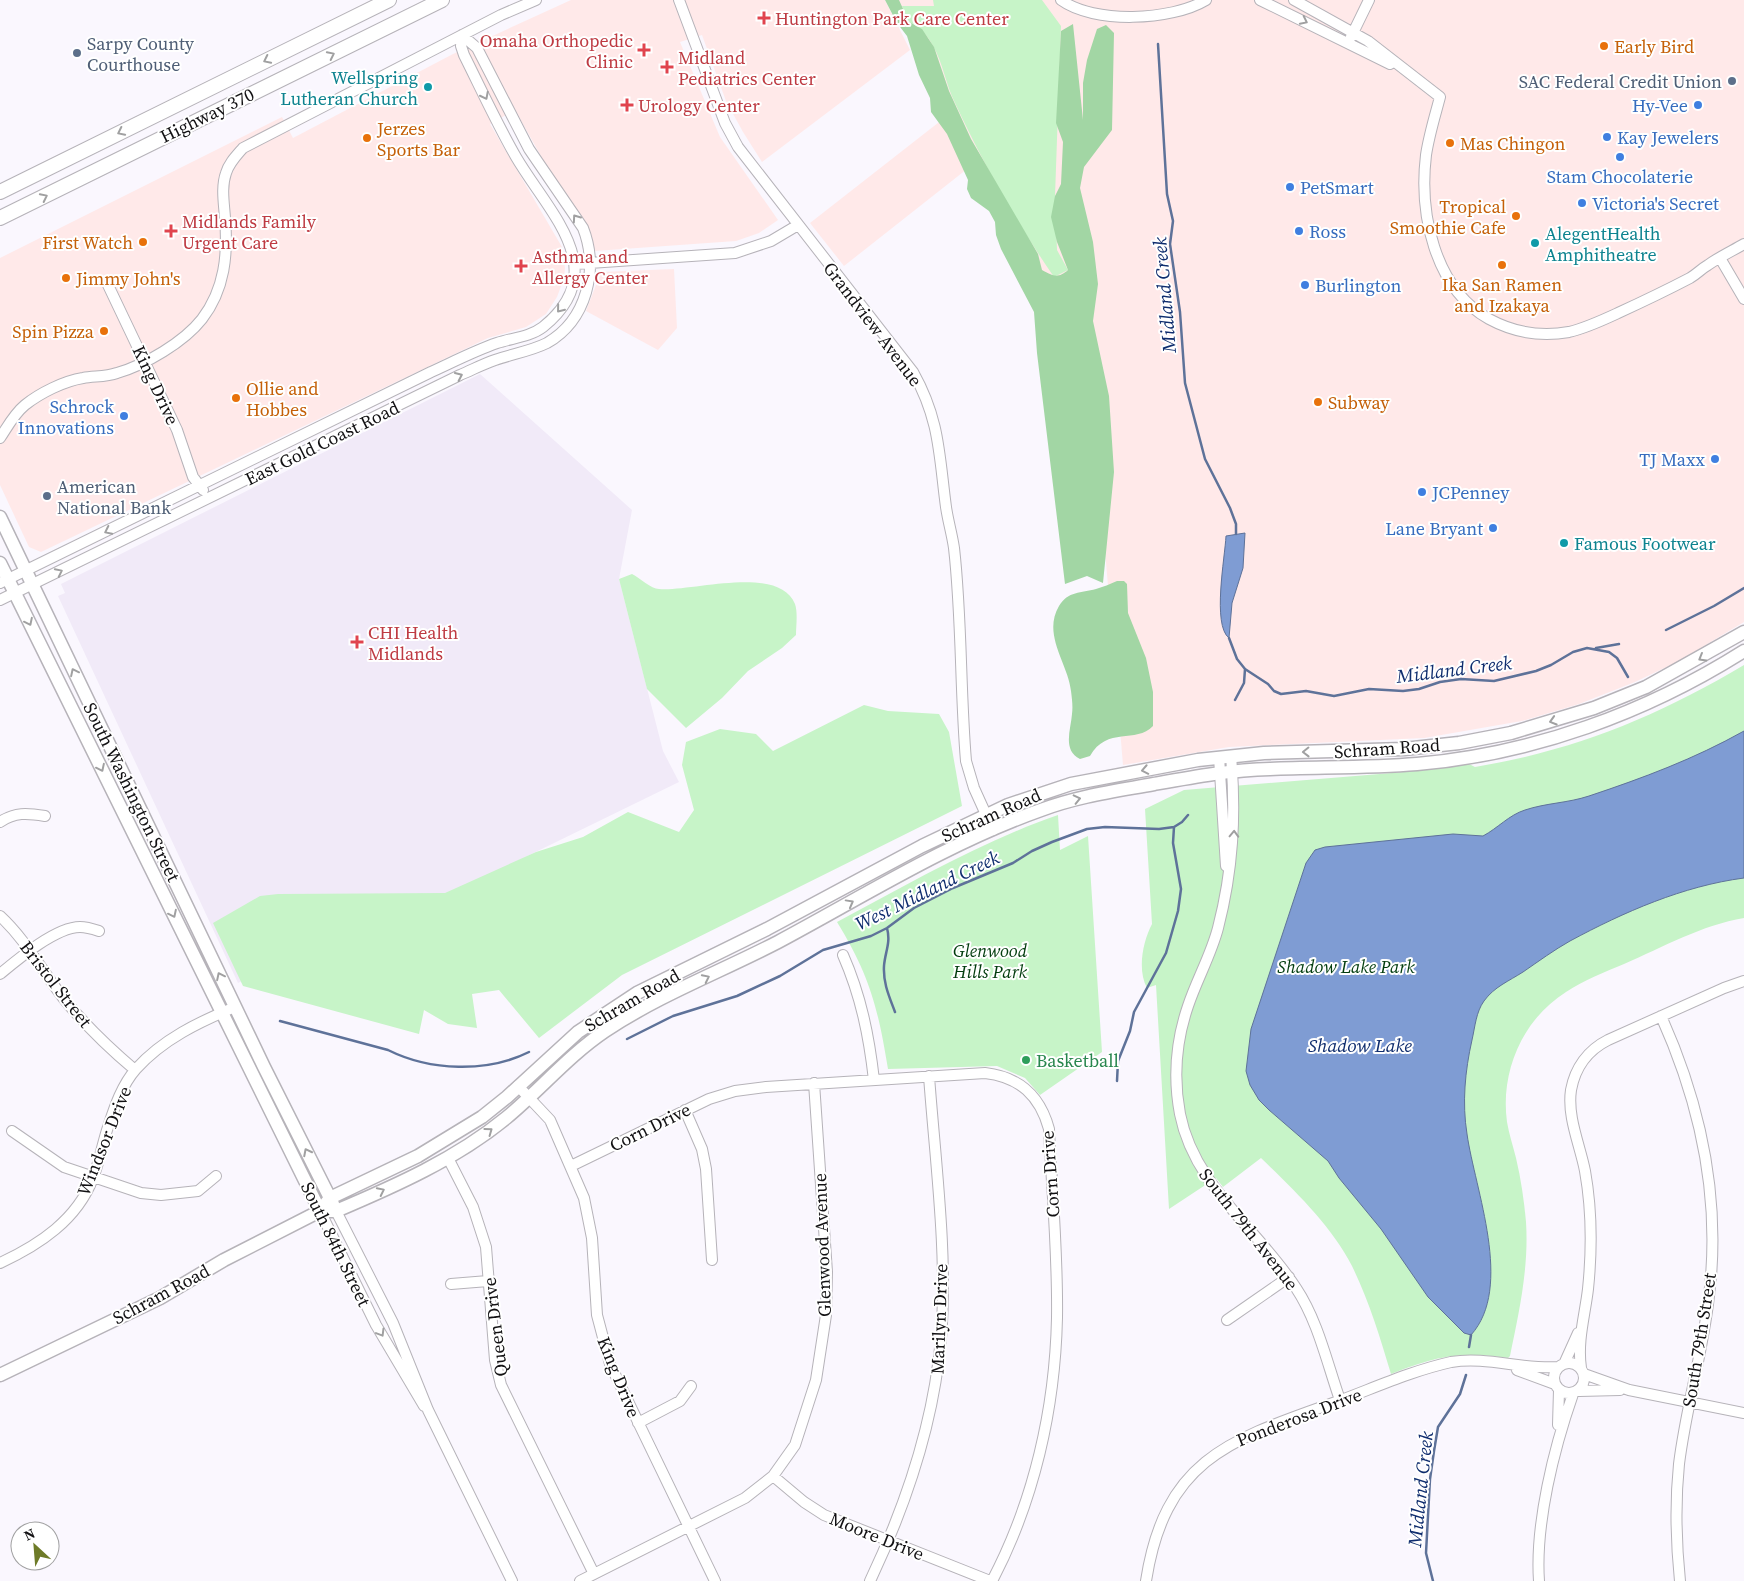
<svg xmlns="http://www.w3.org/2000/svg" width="1744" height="1581" viewBox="0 0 1744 1581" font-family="'Source Serif 4',serif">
	<rect width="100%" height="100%" fill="#faf7fe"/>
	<!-- commercial -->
	<path fill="#ffe9e9" d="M571,0H885L910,50L762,162L743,132L726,101L702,35L680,42L720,137L778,220L759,233L736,241L595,251L581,217L546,165L515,110L490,124L562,247L565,268L564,278L557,297L546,314L526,327L488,338L41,552L29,547L0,485V258L282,117L293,138L453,54Z
		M891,0H1744V622L1679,661L1635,682L1579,704L1522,721L1424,738L1229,747L1123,765L1095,431Z
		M943,119L967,169L844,266L810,223Z
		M674,269L677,328L658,350L586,311L601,272Z"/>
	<!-- built -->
	<path fill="#f1eaf8" d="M480,374L632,510L619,579L663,751L679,782L270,982L264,970L238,983L58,596L65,593L61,584Z"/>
	<!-- green -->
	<path fill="#c7f4c8" d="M933,0H1042L1061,26L1055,196L1057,250L1068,270L1054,277C1016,222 983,163 955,103C946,85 943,63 933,46C927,34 920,28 909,22L902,6H934Z
		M632,574C640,578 651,589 659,589C691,592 779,564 795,604C798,613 796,626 796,635L782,648L748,671L722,698L686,728L647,689L619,579Z
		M1744,665V918C1702,925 1663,947 1624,964C1605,972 1584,980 1566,992C1523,1019 1500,1071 1507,1122C1509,1134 1513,1146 1516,1158C1521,1179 1524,1200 1526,1222C1529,1268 1519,1312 1510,1356L1508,1358C1460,1351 1436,1356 1391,1374C1380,1337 1369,1301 1352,1266C1331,1225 1294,1190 1261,1158L1223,1187L1216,1178L1169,1209L1156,985L1147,988C1137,970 1143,941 1152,924L1145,809L1184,790L1404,772L1469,764L1475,767C1576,750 1656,717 1744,665Z
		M864,705L888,711L939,714L949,732L962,806L622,975L539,1038L499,990L472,994L477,1028L448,1024L424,1010L419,1034L243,986L213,923L260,896L278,894L445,893L536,852L583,837L628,812L679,832L694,810L682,765L686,742L720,729L756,734L773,751Z
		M1058,815L1060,850L1088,836L1102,1052L1040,1095L1025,1078L997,1066L888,1069C878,1008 870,976 837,922C909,884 980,842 1058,815Z"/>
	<!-- forest -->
	<path fill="#a2d6a4" d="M885,0H899L909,22L922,29L934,47L949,91L971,139L1038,254L1042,270C1053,276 1058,279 1068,270L1057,242L1051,217L1055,196L1061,184L1063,142L1056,123L1061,31L1073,24L1083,120V83L1087,60L1097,29L1106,25L1114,33L1112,130L1084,167L1080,188L1093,242L1098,284L1093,321L1109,396L1114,472L1103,583L1087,576L1065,584L1037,353L1034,312L1001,249L996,235L995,222L989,211L971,198L967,189L968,180L947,134L931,112L930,98L919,75L907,36L897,23Z
		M1117,581H1124L1127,584L1128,613L1146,658L1153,692V726C1136,744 1107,726 1090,756L1080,759C1062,750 1071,729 1072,714C1073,706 1072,699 1071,691C1068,663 1042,635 1059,606C1068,591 1081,593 1096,589C1103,587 1110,584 1117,581Z"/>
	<!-- water -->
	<path fill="#7f9cd3" stroke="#5e7299" d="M1245,533L1243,568L1232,603L1229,638C1212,625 1225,557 1226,536Z
		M1744,731V878C1683,886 1624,912 1570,941C1554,950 1539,961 1523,972C1509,981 1494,987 1484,1001C1476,1012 1475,1027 1472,1040C1465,1071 1462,1103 1467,1134C1475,1190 1514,1287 1471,1335L1464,1333L1428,1297L1381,1229L1339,1178L1328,1161L1269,1110L1259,1100L1250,1085L1246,1071L1251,1029L1306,863L1315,850L1325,847L1453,834L1483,836C1498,828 1509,815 1525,810C1546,803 1568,803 1589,796C1643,778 1694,759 1744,731Z"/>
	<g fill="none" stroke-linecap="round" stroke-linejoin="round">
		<!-- stream -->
		<path stroke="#5e7299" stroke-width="2.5" d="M1158,44L1167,194L1173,221L1170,244L1180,312L1185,383L1205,459L1230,508L1236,524V534
			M1666,630L1714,606L1744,588
			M1229,638L1237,659L1245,669L1268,684L1274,691L1281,694L1306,691L1334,696L1369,689L1403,691L1419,689L1440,682L1461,679L1494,681L1536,671L1551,665L1573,652L1587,648L1609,652L1617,658L1628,677
			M1596,648L1619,644
			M1235,700L1244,683L1245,669
			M887,928C891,943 885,952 884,966C883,983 889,996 895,1012
			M280,1021L388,1050C430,1071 487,1073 529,1052
			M627,1039L673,1016L737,996L780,976L823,950L871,936L887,928L914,908L953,888L1013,863L1032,851L1052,842L1087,829L1105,827L1159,829L1174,827L1182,822L1188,815
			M1117,1081L1118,1061L1130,1031L1134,1012L1166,953L1178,911L1181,889L1173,843L1174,827
			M1469,1347L1471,1335
			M1433,1581L1426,1553L1430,1479L1434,1451L1438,1427L1460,1394L1466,1375"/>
		<!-- minor casing -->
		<g stroke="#b6b3b9" stroke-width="12">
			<path id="minor" d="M679,0L725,123L738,147L913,372C940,420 939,455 946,507C948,521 952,534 954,548C962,618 960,690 966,761L974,788L993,830
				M1061,0C1094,24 1171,21 1206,0
				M1260,0L1390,64
				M1294,0L1368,41L1440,97C1435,116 1429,135 1426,155C1419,213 1434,288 1489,319C1513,332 1541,337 1569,332C1586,328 1603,320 1618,313C1642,302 1667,290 1690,278C1697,274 1701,269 1708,265C1719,257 1732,251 1744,244
				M1351,37L1369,0
				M1720,258L1744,299
				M575,264L735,253L771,241L798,225
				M108,285L177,430L193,477L203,490
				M0,438C8,426 14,414 25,405C40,393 64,381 83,378C94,376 106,377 117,373C145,365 184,342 202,319C225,289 228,254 225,218C224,203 221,187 226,173C229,163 236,156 243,148L501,15L536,0
				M0,583L431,372C453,362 474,351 497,343C512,338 530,337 543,327C614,270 548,212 516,157C497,124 481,89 464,55L461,46L462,35
				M0,600L460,375C472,370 483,364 495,360C512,354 531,351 547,343C587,320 599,269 583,228L529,149L477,48L462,35
				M1231,756C1236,816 1233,870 1218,928C1211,955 1197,979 1188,1006C1176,1041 1173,1077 1180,1114C1194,1186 1258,1229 1296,1288C1318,1321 1327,1363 1340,1400
				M1219,757L1226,866
				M0,822C15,812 27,813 45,816
				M0,916C26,940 42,971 64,999C85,1025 109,1048 135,1070
				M843,955C861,996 869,1036 874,1080
				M0,974C18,959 56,927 80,927C86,927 93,929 99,931
				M1661,1016C1701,1105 1721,1199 1709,1296C1703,1352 1686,1407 1679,1464C1675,1503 1676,1542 1680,1581
				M518,1086L550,1120L584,1198L592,1238L597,1315L610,1364L715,1581
				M685,1110L702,1149L706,1169L712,1260
				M12,1131L64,1167L141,1193L161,1195L198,1191L216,1176
				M448,1158L473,1207L486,1247L495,1360L501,1385L594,1574
				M571,1166L709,1099L735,1091L766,1087L985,1073C1020,1077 1040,1096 1049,1129C1052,1192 1058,1255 1057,1318C1055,1409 1034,1501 992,1581
				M320,1211L376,1325L424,1406
				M336,1211L393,1323L428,1410L512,1581
				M0,1263C39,1245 77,1220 93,1178C99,1163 102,1146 107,1130C114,1109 121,1086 136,1069C163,1039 199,1022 235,1007
				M451,1284L488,1281
				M1227,1320L1289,1277
				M1554 1378a15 15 0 1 1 30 0a15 15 0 1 1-30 0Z
				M1564,1364L1578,1333
				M1581,1368C1577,1341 1585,1315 1588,1289C1592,1250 1592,1210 1585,1171C1580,1145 1567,1117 1571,1090C1575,1068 1588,1050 1608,1040L1724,988L1744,981
				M1517,1370L1555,1384
				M1584,1374L1629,1390L1744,1413
				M1579,1391L1620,1390
				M638,1423L680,1401L691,1386
				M1558,1425L1559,1390
				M773,1476L804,1502L824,1515L990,1581
				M580,1581L745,1498L773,1476L795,1445L816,1380L826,1315L827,1272L814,1083
				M870,1581C906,1505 934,1422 941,1338C948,1255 935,1159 929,1076
				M1146,1581C1165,1458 1232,1439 1336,1402C1374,1388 1411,1371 1451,1362C1487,1356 1523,1370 1559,1367
				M1539,1581C1535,1524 1554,1448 1573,1394"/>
		</g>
		<!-- major casing -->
		<g stroke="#b6b3b9" stroke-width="15">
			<path id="major" d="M0,517L264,1067L333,1204
				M0,563L320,1211
				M320,1211L330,1198L418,1156L482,1117L507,1097L578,1032L637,993L767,929L922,846L1008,805L1071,784L1198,760L1264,753L1404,749L1459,743L1511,733L1594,708L1646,687L1744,632
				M0,1375L160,1298L224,1260L320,1211H336C395,1186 456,1159 506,1118C540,1090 568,1056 605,1031C659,995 720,972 778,942C864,896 948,843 1041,810C1078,796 1116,791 1154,784C1193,777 1231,770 1270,769C1319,767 1368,768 1417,764C1533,754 1646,713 1744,651"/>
		</g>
		<!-- highway casing -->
		<g stroke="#b6b3b9" stroke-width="16">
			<path id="highway" d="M0,192L389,0
				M0,218L442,0"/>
		</g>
		<!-- minor -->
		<use href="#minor" stroke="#fff" stroke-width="10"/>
		<!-- major -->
		<use href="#major" stroke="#fff" stroke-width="12"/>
		<!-- highway -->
		<use href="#highway" stroke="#fff" stroke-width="14"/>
	</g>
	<!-- one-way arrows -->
	<defs><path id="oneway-chevron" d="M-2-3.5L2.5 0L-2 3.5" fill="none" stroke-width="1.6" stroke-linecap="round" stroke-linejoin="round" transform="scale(1.25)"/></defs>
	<g stroke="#a0a0a1">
		<use href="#oneway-chevron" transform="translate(1304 21) rotate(26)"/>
		<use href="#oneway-chevron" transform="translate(331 55) rotate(-26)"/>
		<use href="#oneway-chevron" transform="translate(267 60) rotate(154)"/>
		<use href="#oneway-chevron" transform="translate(485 96) rotate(63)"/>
		<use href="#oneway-chevron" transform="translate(121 132) rotate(154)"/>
		<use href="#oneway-chevron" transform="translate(44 197) rotate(-26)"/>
		<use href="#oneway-chevron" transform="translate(576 218) rotate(-125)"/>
		<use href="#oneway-chevron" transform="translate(560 309) rotate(129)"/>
		<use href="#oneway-chevron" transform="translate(459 376) rotate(-25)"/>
		<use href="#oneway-chevron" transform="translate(108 531) rotate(154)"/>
		<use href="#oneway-chevron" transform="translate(59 572) rotate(-26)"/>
		<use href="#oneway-chevron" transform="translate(29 622) rotate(64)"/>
		<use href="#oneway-chevron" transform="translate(1702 658) rotate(150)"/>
		<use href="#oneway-chevron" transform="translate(74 672) rotate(-116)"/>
		<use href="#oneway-chevron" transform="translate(1553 721) rotate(163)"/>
		<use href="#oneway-chevron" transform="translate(1306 752) rotate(179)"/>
		<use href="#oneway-chevron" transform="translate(101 768) rotate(64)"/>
		<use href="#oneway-chevron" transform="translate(1145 770) rotate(169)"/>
		<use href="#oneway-chevron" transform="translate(1077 799) rotate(-13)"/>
		<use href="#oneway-chevron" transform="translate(1234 834) rotate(-88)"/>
		<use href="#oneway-chevron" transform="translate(850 903) rotate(-29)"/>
		<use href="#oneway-chevron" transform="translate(173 914) rotate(64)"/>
		<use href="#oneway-chevron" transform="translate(220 976) rotate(-116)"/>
		<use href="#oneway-chevron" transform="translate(706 978) rotate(-26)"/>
		<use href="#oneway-chevron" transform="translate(489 1131) rotate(-36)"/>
		<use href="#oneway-chevron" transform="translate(307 1152) rotate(-117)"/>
		<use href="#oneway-chevron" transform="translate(381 1191) rotate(-26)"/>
		<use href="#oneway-chevron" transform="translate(381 1333) rotate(59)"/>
	</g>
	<!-- markers -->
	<g fill="#e0444e" stroke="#fff" stroke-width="2">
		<path d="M761.5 10.5h5v5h5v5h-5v5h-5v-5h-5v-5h5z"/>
		<path d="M641.5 42.5h5v5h5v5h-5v5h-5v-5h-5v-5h5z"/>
		<path d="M664.5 59.5h5v5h5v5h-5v5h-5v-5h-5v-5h5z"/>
		<path d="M624.5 97.5h5v5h5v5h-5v5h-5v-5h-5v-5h5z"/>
		<path d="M168.5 223.5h5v5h5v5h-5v5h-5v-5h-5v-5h5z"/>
		<path d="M518.5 258.5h5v5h5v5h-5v5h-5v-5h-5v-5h5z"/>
		<path d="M354.5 634.5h5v5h5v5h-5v5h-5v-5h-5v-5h5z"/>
	</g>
	<g fill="#e8710a" stroke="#fff" stroke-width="2">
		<circle cx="1604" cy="46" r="5"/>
		<circle cx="367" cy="138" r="5"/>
		<circle cx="1450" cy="143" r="5"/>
		<circle cx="1516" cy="216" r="5"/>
		<circle cx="143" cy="242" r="5"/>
		<circle cx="1502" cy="265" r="5"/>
		<circle cx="66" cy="278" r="5"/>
		<circle cx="104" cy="331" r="5"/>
		<circle cx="236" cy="398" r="5"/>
		<circle cx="1318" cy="402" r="5"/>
	</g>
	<g fill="#5c6f8a" stroke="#fff" stroke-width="2">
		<circle cx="77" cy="53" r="5"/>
		<circle cx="1732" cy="81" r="5"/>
		<circle cx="47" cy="496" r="5"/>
	</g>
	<g fill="#0f9aa8" stroke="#fff" stroke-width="2">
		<circle cx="428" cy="87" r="5"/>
		<circle cx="1535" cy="243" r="5"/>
		<circle cx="1564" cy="543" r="5"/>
	</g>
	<g fill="#3f7fe0" stroke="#fff" stroke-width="2">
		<circle cx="1698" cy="105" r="5"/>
		<circle cx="1607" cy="137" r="5"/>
		<circle cx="1620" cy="157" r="5"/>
		<circle cx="1290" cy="187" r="5"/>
		<circle cx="1582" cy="203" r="5"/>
		<circle cx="1299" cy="231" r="5"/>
		<circle cx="1305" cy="285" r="5"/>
		<circle cx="124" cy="416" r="5"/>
		<circle cx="1715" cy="459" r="5"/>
		<circle cx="1422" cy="492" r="5"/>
		<circle cx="1493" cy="528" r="5"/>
	</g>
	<circle fill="#2e9e5b" stroke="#fff" stroke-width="2" cx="1026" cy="1060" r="5"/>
	<g text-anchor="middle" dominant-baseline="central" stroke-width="4" stroke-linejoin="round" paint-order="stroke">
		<!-- health labels -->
		<g font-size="18" fill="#be3a42" stroke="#fff" text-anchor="start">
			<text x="775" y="18">Huntington Park Care Center</text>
			<text x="633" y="40" text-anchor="end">Omaha Orthopedic<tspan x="633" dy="21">Clinic</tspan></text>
			<text x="678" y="57">Midland<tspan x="678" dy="21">Pediatrics Center</tspan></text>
			<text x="638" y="105">Urology Center</text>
			<text x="182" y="221">Midlands Family<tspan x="182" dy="21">Urgent Care</tspan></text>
			<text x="532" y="256">Asthma and<tspan x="532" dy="21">Allergy Center</tspan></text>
			<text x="368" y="632">CHI Health<tspan x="368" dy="21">Midlands</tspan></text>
		</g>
		<!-- service labels -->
		<g font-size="18" fill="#4e5e75" stroke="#fff" text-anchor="start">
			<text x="87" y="43">Sarpy County<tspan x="87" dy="21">Courthouse</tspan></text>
			<text x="1722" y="81" text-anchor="end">SAC Federal Credit Union</text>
			<text x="57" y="486">American<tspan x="57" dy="21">National Bank</tspan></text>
		</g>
		<!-- food labels -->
		<g font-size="18" fill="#c56008" stroke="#fff" text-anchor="start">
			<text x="1614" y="46">Early Bird</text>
			<text x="377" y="128">Jerzes<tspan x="377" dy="21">Sports Bar</tspan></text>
			<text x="1460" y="143">Mas Chingon</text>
			<text x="1506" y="206" text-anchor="end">Tropical<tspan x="1506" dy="21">Smoothie Cafe</tspan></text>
			<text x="133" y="242" text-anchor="end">First Watch</text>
			<text x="76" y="278">Jimmy John's</text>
			<text x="1502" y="284" text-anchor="middle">Ika San Ramen<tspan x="1502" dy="21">and Izakaya</tspan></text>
			<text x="94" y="331" text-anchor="end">Spin Pizza</text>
			<text x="246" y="388">Ollie and<tspan x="246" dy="21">Hobbes</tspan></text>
			<text x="1328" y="402">Subway</text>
		</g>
		<!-- culture labels -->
		<g font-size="18" fill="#0d838f" stroke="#fff" text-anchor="start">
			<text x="418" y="77" text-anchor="end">Wellspring<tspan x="418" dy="21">Lutheran Church</tspan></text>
			<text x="1545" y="233">AlegentHealth<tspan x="1545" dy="21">Amphitheatre</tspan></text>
			<text x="1574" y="543">Famous Footwear</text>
		</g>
		<!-- shop labels -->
		<g font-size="18" fill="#366cbe" stroke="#fff" text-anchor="start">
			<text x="1688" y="105" text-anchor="end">Hy-Vee</text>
			<text x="1617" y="137">Kay Jewelers</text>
			<text x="1620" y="176" text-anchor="middle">Stam Chocolaterie</text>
			<text x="1300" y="187">PetSmart</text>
			<text x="1592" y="203">Victoria's Secret</text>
			<text x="1309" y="231">Ross</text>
			<text x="1315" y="285">Burlington</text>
			<text x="114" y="406" text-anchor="end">Schrock<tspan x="114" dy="21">Innovations</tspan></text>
			<text x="1705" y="459" text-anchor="end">TJ Maxx</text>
			<text x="1432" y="492">JCPenney</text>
			<text x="1483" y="528" text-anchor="end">Lane Bryant</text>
		</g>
		<!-- street labels -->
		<g font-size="18" fill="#121113" stroke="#fff">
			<text transform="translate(207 115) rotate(-26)">Highway 370</text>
			<text transform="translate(873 324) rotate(53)">Grandview Avenue</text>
			<text transform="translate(156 385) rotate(65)">King Drive</text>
			<text transform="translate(322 443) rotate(-26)">East Gold Coast Road</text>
			<text transform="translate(1387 748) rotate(-4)">Schram Road</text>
			<text transform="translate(132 792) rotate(64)">South Washington Street</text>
			<text transform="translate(991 815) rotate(-24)">Schram Road</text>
			<text transform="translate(56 984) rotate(52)">Bristol Street</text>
			<text transform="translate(632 1000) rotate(-30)">Schram Road</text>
			<text transform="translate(650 1127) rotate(-26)">Corn Drive</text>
			<text transform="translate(104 1141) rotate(-68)">Windsor Drive</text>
			<text transform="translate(1050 1174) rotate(-94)">Corn Drive</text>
			<text transform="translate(1249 1229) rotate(52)">South 79th Avenue</text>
			<text transform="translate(336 1244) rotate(64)">South 84th Street</text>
			<text transform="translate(822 1245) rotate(-92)">Glenwood Avenue</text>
			<text transform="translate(161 1294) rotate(-28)">Schram Road</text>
			<text transform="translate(939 1319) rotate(-88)">Marilyn Drive</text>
			<text transform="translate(495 1327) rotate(-97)">Queen Drive</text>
			<text transform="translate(1699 1340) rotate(-81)">South 79th Street</text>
			<text transform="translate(619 1377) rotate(68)">King Drive</text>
			<text transform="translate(1299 1417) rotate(-21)">Ponderosa Drive</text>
			<text transform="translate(877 1536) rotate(22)">Moore Drive</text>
		</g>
		<!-- park labels -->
		<g font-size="18" font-style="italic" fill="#013c0d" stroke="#fff">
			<text x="990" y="950">Glenwood<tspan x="990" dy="21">Hills Park</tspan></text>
			<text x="1346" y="966">Shadow Lake Park</text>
		</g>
		<!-- leisure labels -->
		<g font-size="18" fill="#27864d" stroke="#fff" text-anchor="start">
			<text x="1036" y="1060">Basketball</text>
		</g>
		<!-- water labels -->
		<g font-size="19" font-style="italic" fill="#0f2d6e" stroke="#fff">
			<text transform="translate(1164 295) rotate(-95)">Midland Creek</text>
			<text transform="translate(1454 669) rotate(-7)">Midland Creek</text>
			<text transform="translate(927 890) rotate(-26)">West Midland Creek</text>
			<text x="1360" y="1045">Shadow Lake</text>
			<text transform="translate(1420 1489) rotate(-84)">Midland Creek</text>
		</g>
	</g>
	<!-- north arrow -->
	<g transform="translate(35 1546) rotate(334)"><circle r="24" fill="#ffffff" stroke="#a0a0a1"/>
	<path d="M0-4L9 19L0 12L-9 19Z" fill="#6e7b28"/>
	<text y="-8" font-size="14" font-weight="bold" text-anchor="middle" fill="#121113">N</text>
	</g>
</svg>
